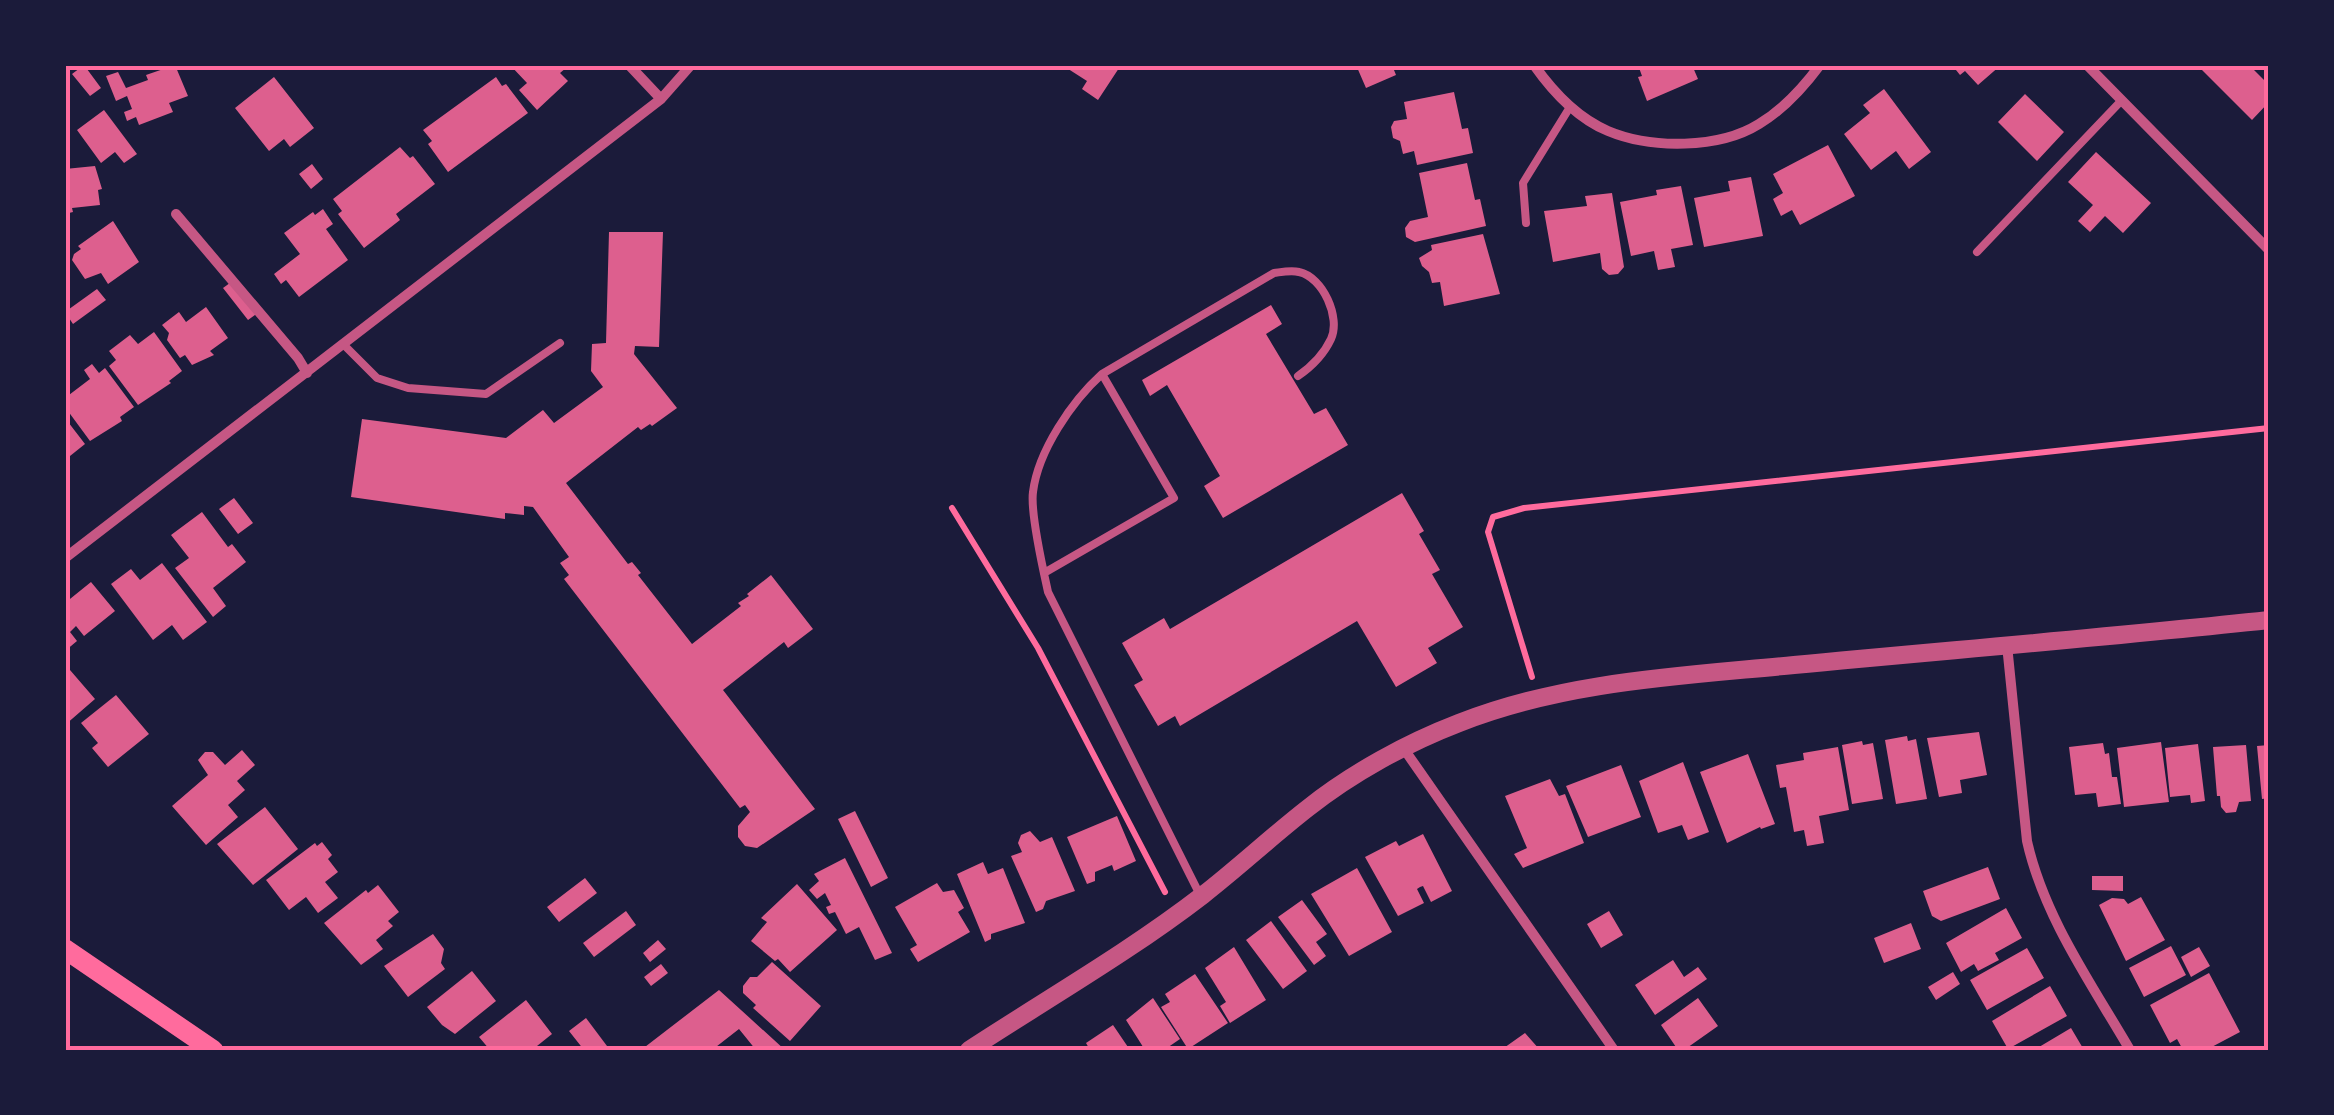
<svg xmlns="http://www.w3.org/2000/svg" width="2334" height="1115" viewBox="0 0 2334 1115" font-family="Arial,sans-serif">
	<rect width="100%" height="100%" fill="#1b1b3a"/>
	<!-- building -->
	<path fill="#dd5f8e" d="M84,65L101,88L90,96L72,74Z
		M175,65L188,96L169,103L173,112L139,125L136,117L127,121L124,112L132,109L127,96L116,101L106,76L118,72L126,88L148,80L146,75Z
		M510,65H564L566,68L560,73L568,81L537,110L519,90L527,83Z
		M1062,65H1121L1098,100L1082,89L1087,81Z
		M1356,65H1392L1396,75L1366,88Z
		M1638,65H1692L1698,79L1647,101L1638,77L1642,76Z
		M1952,65H2001L1978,85L1965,71L1960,75Z
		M2197,65H2249L2269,85V102L2252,120Z
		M274,77L314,128L290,147L284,139L269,151L235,108Z
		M496,77L502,86L506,84L528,113L448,172L428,144L432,141L423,130Z
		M1884,89L1931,152L1909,169L1896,151L1871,170L1844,134L1870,113L1863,105Z
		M1454,92L1462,129L1468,128L1473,153L1417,165L1414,151L1403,154L1400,141L1393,138L1391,127L1394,121L1407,119L1404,102Z
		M2025,94L2064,132L2037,161L1998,122Z
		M104,110L137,154L124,163L115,152L101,163L77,130Z
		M1828,145L1855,196L1800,225L1792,210L1781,216L1773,199L1783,193L1773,174Z
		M400,147L410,158L413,156L435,184L396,214L400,220L364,248L338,214L342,211L333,199Z
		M2096,152L2151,203L2123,233L2105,216L2090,232L2078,221L2093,205L2068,182Z
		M1467,163L1475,200L1480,199L1486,226L1415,242L1406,237L1405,228L1410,221L1428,217L1419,173Z
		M312,164L323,179L311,189L299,174Z
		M95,166L102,189L98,190L100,205L72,208L73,212L65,214V169Z
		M1751,177L1763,236L1704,247L1694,198L1730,191L1728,181Z
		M1681,186L1693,245L1671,249L1675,267L1658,270L1654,251L1631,256L1620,202L1657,195L1656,190Z
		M1612,193L1624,267L1618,274L1609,275L1602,269L1600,253L1553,262L1544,211L1587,206L1585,196Z
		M323,209L333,224L326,229L348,260L299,297L286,280L281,284L274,274L300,254L284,233L313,212L315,215Z
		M113,221L139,262L108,284L101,273L85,279L72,260L74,254L81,249L78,246Z
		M609,232H663L659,347L635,346L634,354L677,408L652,426L650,424L641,430L638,427L566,483L628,564L632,562L641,573L638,575L692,644L741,606L738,603L749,596L747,594L771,575L813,629L788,648L784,642L723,690L815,809L757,848L745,846L738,837V826L750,812L745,805L740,808L564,579L569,575L560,563L569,557L533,507L524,506V515L505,513V519L351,497L362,419L506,438L543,410L554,423L603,387L591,371L592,344L606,343Z
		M1483,234L1500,294L1444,306L1440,282L1432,283L1429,272L1422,266L1419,258L1432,250L1431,245Z
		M234,280L259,312L248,320L223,288Z
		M97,289L106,300L73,324L65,312Z
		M1271,305L1282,324L1266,334L1314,414L1326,408L1348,445L1223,518L1204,486L1220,476L1167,385L1150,396L1142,380Z
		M206,307L228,338L210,351L214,355L192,365L185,355L180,358L167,340L169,333L162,325L179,312L186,322Z
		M154,332L182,371L169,381L171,383L138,405L109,366L116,360L109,351L130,335L138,344Z
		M92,364L99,373L105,368L134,407L120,417L122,421L90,441L65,407V398L90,379L84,370Z
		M65,418L85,444L65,460Z
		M1402,493L1424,531L1419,534L1440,570L1432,574L1463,627L1428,648L1437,663L1396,687L1357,621L1180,726L1175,716L1158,726L1134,685L1143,680L1122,643L1164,618L1170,629Z
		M234,498L253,523L238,534L219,509Z
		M202,512L228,547L232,544L246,562L213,588L226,606L213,617L175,568L189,558L171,535Z
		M162,563L207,622L183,640L172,625L153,640L111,584L131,569L140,580Z
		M91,582L115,611L84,636L76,626L70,632L77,641L65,651V603Z
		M70,670L95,699L65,725V674Z
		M116,695L149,734L108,767L92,748L98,743L81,723Z
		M1979,732L1987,775L1960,780L1962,793L1939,797L1927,738Z
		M1907,736L1908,741L1916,739L1927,799L1896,804L1885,740Z
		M1862,741L1863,745L1873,743L1883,799L1852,804L1842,745Z
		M2161,742L2169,802L2124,807L2117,748Z
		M2103,743L2105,754L2109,753L2112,777H2117L2121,804L2098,807L2096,793L2075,795L2069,747Z
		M2198,744L2205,801L2191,803L2190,795L2170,797L2165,748Z
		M2246,745L2251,801L2239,802L2236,812L2226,813L2221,807L2220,796H2217L2213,747Z
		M2269,745V798L2262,799L2257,746Z
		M1838,747L1849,810L1819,816L1824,843L1807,846L1804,830L1794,832L1786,787L1780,788L1776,765L1804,760L1803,753Z
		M242,750L255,765L237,781L245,790L228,805L238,817L206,845L172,806L208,775L198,760L205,752H213L225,765Z
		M1748,754L1775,824L1761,829L1760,827L1727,843L1700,772Z
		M1683,762L1709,832L1688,840L1682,825L1658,833L1639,781Z
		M1621,765L1641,817L1588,837L1566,786Z
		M1550,779L1559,796L1565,794L1584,843L1523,868L1514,854L1527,848L1505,796Z
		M265,807L298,849L253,885L217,844Z
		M855,811L888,878L871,887L838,819Z
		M1117,816L1136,861L1114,871L1112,865L1095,872V881L1087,884L1067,837Z
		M1030,831L1040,842L1052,837L1075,891L1046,901L1043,909L1036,912L1011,856L1022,852L1018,843L1021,835Z
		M1423,834L1452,891L1431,902L1423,886L1420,887L1417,889L1424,903L1398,916L1365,857L1396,841L1399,846Z
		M322,842L332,855L328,859L338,872L325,882L338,898L318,913L306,897L289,910L266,880L315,843L317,846Z
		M845,858L892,953L875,960L859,927L846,934L835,912L829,914L826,907L831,905L825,893L817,899L809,890L819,881L814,874Z
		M983,862L988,874L1003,868L1025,923L991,934V939L985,942L957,874Z
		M1988,867L2000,899L1941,921L1932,916L1923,891Z
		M1357,868L1392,932L1349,956L1311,894Z
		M2092,876H2123V891L2092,890Z
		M585,878L597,893L559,922L547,907Z
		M937,883L943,892L954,890L964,908L958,912L970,932L918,962L910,949L917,945L895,907Z
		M797,884L837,930L790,972L778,959L775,961L751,941L767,922L761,918Z
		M378,885L399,912L388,921L393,926L376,940L383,949L361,965L324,923L366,890L368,893Z
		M2141,897L2165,940L2126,961L2099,905L2112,898L2124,899L2128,904Z
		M1302,900L1327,934L1316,942L1326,956L1314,965L1278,917Z
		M2006,908L2022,938L1995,953L1999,960L1978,971L1974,964L1961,972L1946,943Z
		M626,911L636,925L594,957L583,943Z
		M1609,911L1623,935L1601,948L1587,924Z
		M1271,921L1307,971L1283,989L1246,940Z
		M1911,923L1921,949L1884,963L1874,938Z
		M433,934L444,949L441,963L445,969L408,997L384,966Z
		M658,940L666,949L650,962L643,953Z
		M2171,946L2186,975L2144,997L2129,968Z
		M1234,947L1266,1000L1230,1023L1220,1006L1226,1002L1205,968Z
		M2199,947L2210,966L2191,977L2181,957Z
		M2027,948L2044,978L1987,1010L1970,980Z
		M1673,960L1684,977L1698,967L1707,979L1655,1015L1635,985Z
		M772,962L821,1006L790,1041L753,1008L756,1005L743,993V986L750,977H757Z
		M661,964L668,973L651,986L644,977Z
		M472,971L496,1001L455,1034L442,1025L427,1007Z
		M1953,972L1960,984L1936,1000L1928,987Z
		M2209,973L2240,1032L2206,1050H2183L2177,1039L2170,1043L2150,1005Z
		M1195,974L1228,1023L1188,1049L1161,1007L1170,1002L1165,994Z
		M2050,986L2067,1016L2008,1049L1992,1021Z
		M719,990L785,1050H756L739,1029L712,1050H641Z
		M1153,998L1180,1039L1164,1050H1145L1126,1020Z
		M1698,998L1718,1026L1684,1050H1678L1661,1025Z
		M526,1000L552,1034L532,1050H490L479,1037Z
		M586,1018L607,1046L602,1050H584L569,1031Z
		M1113,1025L1130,1050H1090L1086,1043Z
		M2071,1028L2084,1050H2034Z
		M1525,1033L1540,1050H1501Z"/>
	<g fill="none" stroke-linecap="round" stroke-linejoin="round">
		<!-- path -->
		<path stroke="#ff6b9d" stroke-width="6" d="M952,508L1038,648L1165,892
			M1532,677L1488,532L1493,517L1524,508L2269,428"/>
		<!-- service -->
		<path stroke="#c65784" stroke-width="8" d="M1526,223L1523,183L1570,107
			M1977,252L2121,101
			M344,345L377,378L408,388L486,394L560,343
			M1102,374L1274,273C1282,272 1291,270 1299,272C1323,277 1341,318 1331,339C1324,354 1311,367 1298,376
			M1044,573L1174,498L1102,374C1072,401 1038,451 1033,492C1030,513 1043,569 1048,592L1201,897"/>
		<!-- minor -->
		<path stroke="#c65784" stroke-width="10" d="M629,65L661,99
			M1534,65C1553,92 1577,118 1608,131C1651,149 1719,149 1759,124C1784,109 1803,88 1820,65
			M2087,65L2269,250
			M176,214L298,358L307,373
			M65,558L661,99L691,65
			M2007,645L2027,841C2044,917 2091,983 2130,1050
			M1404,749L1614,1050"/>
		<!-- tertiary -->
		<path stroke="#c65784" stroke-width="18" d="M969,1050C1047,999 1129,952 1203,895C1239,867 1272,836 1308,808C1352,773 1407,743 1459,723C1565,681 1682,676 1794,665C1952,650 2111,637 2269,620"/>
		<!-- secondary -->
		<path stroke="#ff6b9d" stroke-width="20" d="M65,949L213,1050"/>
	</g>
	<!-- border -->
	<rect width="2334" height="1115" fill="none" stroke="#1b1b3a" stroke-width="135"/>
	<rect x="68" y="68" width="2198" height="980" fill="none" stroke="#ff6b9d" stroke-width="4"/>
</svg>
